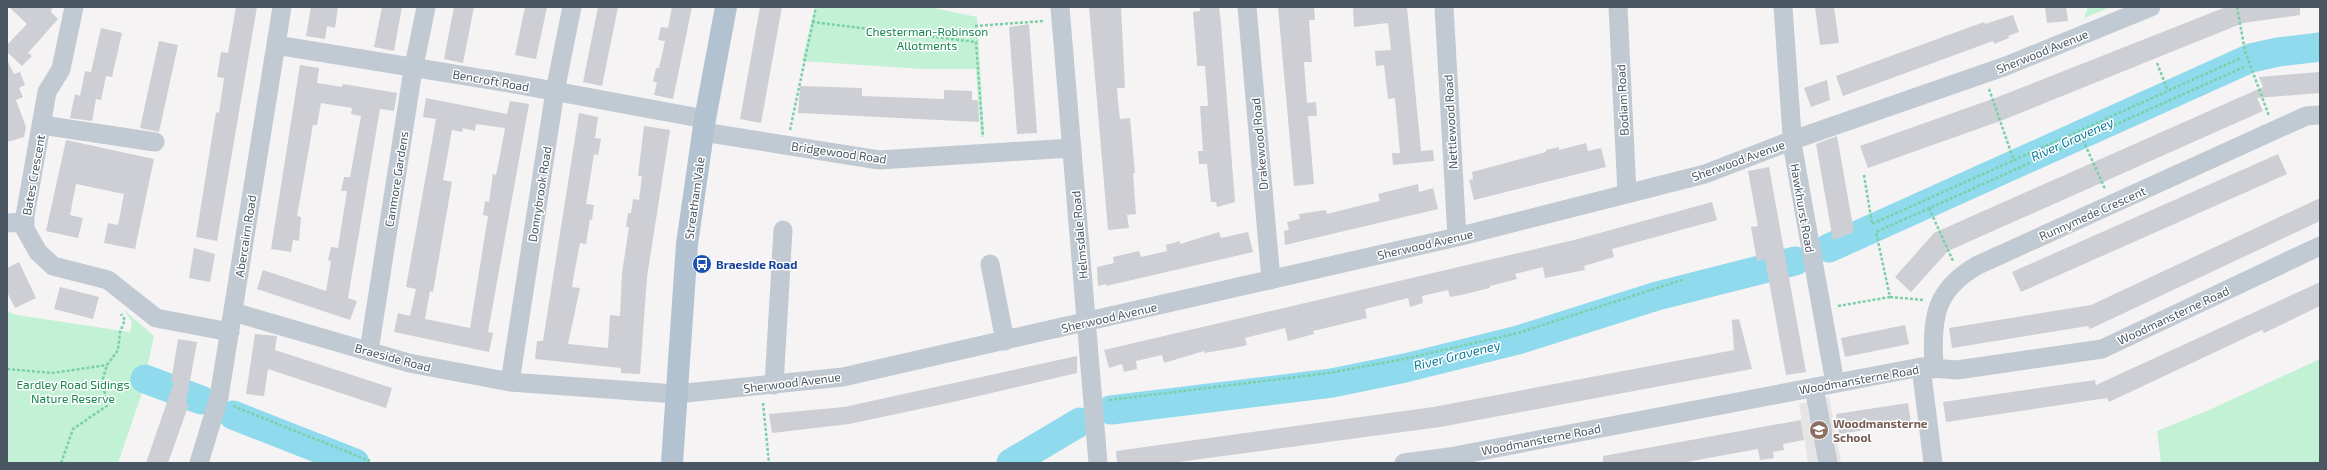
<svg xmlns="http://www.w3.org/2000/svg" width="2327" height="470" viewBox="0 0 2327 470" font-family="'Exo 2',sans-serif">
	<rect width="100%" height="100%" fill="#f5f3f3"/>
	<!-- education -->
	<path fill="#e6e4e5" d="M1829,397L1841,463H1808L1799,404Z"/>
	<!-- green -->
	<path fill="#c3f1d5" d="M815,7H929L977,17L984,137H981L976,69H923L802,61Z
		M2088,7H2111L2084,18Z
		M124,310L154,336L141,396L118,463H7V311L16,315L130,332L132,322Z
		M2320,359V463H2161L2157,431L2207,411Z"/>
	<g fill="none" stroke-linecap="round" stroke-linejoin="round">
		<!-- river -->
		<path stroke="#90daee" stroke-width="29" d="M1829,248L2251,58L2278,52L2320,47
			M145,379L201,400
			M1111,410L1332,383L1405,368L1518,340L1657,296L1795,261
			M233,415L355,463
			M1011,463L1080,422"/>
	</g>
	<!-- building -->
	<path fill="#cdcfd5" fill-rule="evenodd" d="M9,7H52L51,12L58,19L28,53L32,56L22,66L7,52V45L27,24Z
		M236,7H257L217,241L196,237L216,112L219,113L224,78L217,77L221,52L228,53Z
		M311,7H338L335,28L327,26L325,39L306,36Z
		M382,7H402L394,51L374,47Z
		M454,7H474L463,63L444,59Z
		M525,7H547L536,59L515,55Z
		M598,7H618L602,86L583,82Z
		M672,7H692L673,99L654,95L657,82H653L656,68H659L665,41L658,40L661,27L668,28Z
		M760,7H782L761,123L740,119Z
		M1089,7H1121L1125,88H1117L1118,102L1120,119L1130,118L1135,173H1133L1134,187L1136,214L1127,215L1129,228L1108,230Z
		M1200,7H1219L1221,24L1235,202L1217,207L1216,202H1211L1207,164H1199L1198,151H1203L1200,106H1208L1205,66H1197V61L1193,12L1200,11Z
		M1278,7H1314L1315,20H1309L1312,62H1304L1307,103L1316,102L1317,116H1308L1314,184L1294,186Z
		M1353,7H1407L1421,151L1433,150L1434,161L1393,165L1392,153H1400L1395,98L1388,99L1384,65L1376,66L1375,51L1391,50L1388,23L1354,27Z
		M1815,7H1834L1839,43L1820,45Z
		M2045,7H2066L2068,21L2047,23Z
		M2226,7H2300V15L2243,23L2003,120L1868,168L1860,146L1995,98Z
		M2013,15L2019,32L2008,36L2009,38L1994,44L1993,41L1843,96L1836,76L1984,22L1985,24Z
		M1029,24L1037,133L1017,134L1009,27Z
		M101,28L122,33L112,77L106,76L101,100L96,99L92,121L70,118L75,94L80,96L85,71L91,72Z
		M159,41L178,45L159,132L140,128Z
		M7,60L14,74L20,72L25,85L19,88L23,97L16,100L26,127L24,137L7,142Z
		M300,65L319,68L317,83L342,87L343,84L397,93L394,111L380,109L348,298L357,301L350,320L257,289L263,270L326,291L331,261L328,260L331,247L338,248L347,191H341L344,177H350L361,116L351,114L352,108L321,103L317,125H313L297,216L301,217L299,241L293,240L291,252L271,249Z
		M2320,72V93L2257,98L2263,111L1948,251L1911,292L1895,277L1934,233L2263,87L2259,77Z
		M1827,80L1830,100L1811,107L1804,88Z
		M800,86L862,88V96L944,99V90L972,91V100H978L979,122L798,113Z
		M426,98L507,114L510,101L529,104L488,332L493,333L489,352L394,332L398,313L410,316L416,289L406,287L436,119L423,117ZM476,124L505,128L499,161L496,175L493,174L489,202L485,201L483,215L488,216L470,328L425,319L430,291L433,292L452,182L443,180L452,130L462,132L463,128L475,131Z
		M579,113L598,117L595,138L601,139L598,155L594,154L586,204L594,205L592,220L590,219L586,244L580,243L574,274L572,287L580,288L568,344L608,348L610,315L620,316L622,273L629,227H626L628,213H631L633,199L639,200L642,176H638L644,126L670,130L647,277L640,374L621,373V368L535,359L537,341H543Z
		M1837,136L1854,232L1833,240L1816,144Z
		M66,140L154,159L135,249L104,243L108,223L118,225L124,194L76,184L70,215L83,218L78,238L46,231Z
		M1586,143L1588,151L1601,148L1606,167L1474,200L1469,180L1473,179L1472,172L1546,152V150L1559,147V150Z
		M2278,154L2287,174L2021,292L2012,272Z
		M1769,167L1806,372L1786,375L1765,259L1757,261L1751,227L1758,226L1748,171Z
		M1418,184L1419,192L1433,188L1438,209L1285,245L1284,231L1289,230L1287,222L1300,219L1299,214L1326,210L1327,214L1367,204L1380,201L1378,194Z
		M2320,198V221L2090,329L2088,326L1952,348L1949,328L2091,305Z
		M1712,202L1717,220L1612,249L1614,257L1584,266L1585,270L1545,278L1543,267L1515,274L1517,279L1490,286V288L1461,295L1450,297L1448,290L1422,296L1423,303L1410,307L1408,298L1365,309L1367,318L1313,331L1314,334L1288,341L1285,328L1245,338L1247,345L1234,348L1204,353V351L1164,363L1162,355L1136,361L1137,369L1124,372L1122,364L1109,368L1104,350L1578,239Z
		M1219,232L1221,238L1248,232L1253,252L1106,286V284L1098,286L1097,267L1114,263L1113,257L1139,251L1141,257L1167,251L1166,245L1180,241V244Z
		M194,248L215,254L210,282L189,278Z
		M19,262L36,298L15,308L7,292V268Z
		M2320,282V306L2264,333L2262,330L2109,402L2107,398L1946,422L1943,402L2095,380L2096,385Z
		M60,287L99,297L93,319L54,309Z
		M1739,319L1752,369L1440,427L1171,463H1117L1116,451L1433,407L1734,350L1732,320Z
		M1905,325L1909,344L1845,357L1841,338Z
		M255,334L277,336L275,350L392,388L386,408L268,369L264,396L246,394Z
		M178,339L197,342L186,403L189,404L168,463H146L174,382H171Z
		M1077,356V373L953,402L849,424L772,433L769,414L844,407Z
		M1908,403L1911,423L1839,434L1836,414Z
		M1801,420L1804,440L1783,444L1784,450L1773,452L1774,458L1760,460L1758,449L1681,463H1603V456Z"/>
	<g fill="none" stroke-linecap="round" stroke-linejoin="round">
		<!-- path -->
		<path stroke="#7ad0a6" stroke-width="2.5" stroke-dasharray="3 2" stroke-linecap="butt" d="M2237,7L2245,51L2269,116
			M812,22L976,42L983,136
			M975,26L1044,21
			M2157,63L2168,91
			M1989,89L2014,161
			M790,130L816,7
			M2083,140L2105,189
			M1864,175L1872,224L2241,58
			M1929,208L1953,261
			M1890,297L1924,300
			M1838,306L1890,297L1876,232L2244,67
			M7,369L52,373L107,365
			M1109,400L1329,373L1404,359L1518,333L1685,279
			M763,403L769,463
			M233,406L370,461
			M61,463L73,429L108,405L102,382L107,365L118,350L120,332L125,320L121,314"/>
		<!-- minor -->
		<path stroke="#c1cad2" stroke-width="19" d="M74,7L61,69L47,92L25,216V229L38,252L53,266L108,280L156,318L230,332
			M1060,7L1098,463
			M1247,7L1271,280
			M1444,7L1457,237
			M1618,7L1627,194
			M1783,7L1793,149L1835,383
			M276,45L521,85L705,119
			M42,125L155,142
			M703,132L879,160L1071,148
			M7,223L25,222
			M990,264L1005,341
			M233,312L409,363L510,382L676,394L843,377L1457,237L1705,174L1793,140L2006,66L2151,7
			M369,351L412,76L426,7
			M1921,367L1933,463
			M1934,369C1932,320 1932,291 1978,265L2306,116L2320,115
			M510,382L555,91L572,7
			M774,385L783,230
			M1814,387L1828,463
			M199,463L219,397L282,7
			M1404,463L1449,457L1921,367L1957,370L2102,349L2320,246"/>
		<!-- major -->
		<path stroke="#b3c2d1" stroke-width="22" d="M672,463L687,244L705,119L726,7"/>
	</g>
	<!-- icons -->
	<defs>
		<g id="bus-disc" transform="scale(1)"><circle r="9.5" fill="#1a4fb4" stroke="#fff"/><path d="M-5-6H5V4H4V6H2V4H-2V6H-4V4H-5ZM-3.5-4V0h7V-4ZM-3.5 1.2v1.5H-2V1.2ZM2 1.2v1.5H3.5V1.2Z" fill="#fff"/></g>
		<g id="school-disc" transform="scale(1)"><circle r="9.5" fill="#8d6e63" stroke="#fff"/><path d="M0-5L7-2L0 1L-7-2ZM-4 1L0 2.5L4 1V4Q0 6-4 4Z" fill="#fff"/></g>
	</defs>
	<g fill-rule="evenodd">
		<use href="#bus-disc" x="702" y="264"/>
		<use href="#school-disc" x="1819" y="430"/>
	</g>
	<g text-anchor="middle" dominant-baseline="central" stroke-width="3" stroke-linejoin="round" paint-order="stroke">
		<!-- park labels -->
		<g font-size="12" fill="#17864f" stroke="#fff">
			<text x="927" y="31">Chesterman-Robinson<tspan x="927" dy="14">Allotments</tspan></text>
			<text x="73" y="384">Eardley Road Sidings<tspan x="73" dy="14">Nature Reserve</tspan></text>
		</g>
		<!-- street labels -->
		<g font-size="12" fill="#4a5661" stroke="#fff">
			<text transform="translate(2042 51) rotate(-22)">Sherwood Avenue</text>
			<text transform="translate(491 80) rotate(10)">Bencroft Road</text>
			<text transform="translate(1622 100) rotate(-93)">Bodiam Road</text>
			<text transform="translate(1450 122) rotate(-93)">Nettlewood Road</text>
			<text transform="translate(1259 144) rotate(-95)">Drakewood Road</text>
			<text transform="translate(839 152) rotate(8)">Bridgewood Road</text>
			<text transform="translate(1738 160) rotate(-20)">Sherwood Avenue</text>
			<text transform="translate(33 175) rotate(-80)">Bates Crescent</text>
			<text transform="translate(396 179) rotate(-81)">Canmore Gardens</text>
			<text transform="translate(539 194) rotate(-81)">Donnybrook Road</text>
			<text transform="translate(694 198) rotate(-82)">Streatham Vale</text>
			<text transform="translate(1803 208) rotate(80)">Hawkhurst Road</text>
			<text transform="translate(2092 213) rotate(-24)">Runnymede Crescent</text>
			<text transform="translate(1079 235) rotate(-95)">Helmsdale Road</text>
			<text transform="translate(245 236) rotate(-81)">Abercairn Road</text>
			<text transform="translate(1425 244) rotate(-13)">Sherwood Avenue</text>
			<text transform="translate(2173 315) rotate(-25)">Woodmansterne Road</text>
			<text transform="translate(1109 317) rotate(-13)">Sherwood Avenue</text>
			<text transform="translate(393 357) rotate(15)">Braeside Road</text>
			<text transform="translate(1859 379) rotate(-10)">Woodmansterne Road</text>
			<text transform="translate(792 382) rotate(-7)">Sherwood Avenue</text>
			<text transform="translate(1541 439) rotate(-11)">Woodmansterne Road</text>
		</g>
		<!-- transit labels -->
		<g font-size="12" font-weight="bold" fill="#164399" stroke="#fff" text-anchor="start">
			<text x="716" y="264">Braeside Road</text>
		</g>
		<!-- education labels -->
		<g font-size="12" font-weight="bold" fill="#785e54" stroke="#fff" text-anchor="start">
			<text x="1833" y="423">Woodmansterne<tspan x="1833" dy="14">School</tspan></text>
		</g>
		<!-- water labels -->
		<g font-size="13" font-style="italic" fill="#0c7c9b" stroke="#fff">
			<text transform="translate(2072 139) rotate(-24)">River Graveney</text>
			<text transform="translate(1457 355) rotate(-14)">River Graveney</text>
		</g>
	</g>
	<!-- border -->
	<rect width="2327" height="470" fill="none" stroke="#4a5661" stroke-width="16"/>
</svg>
